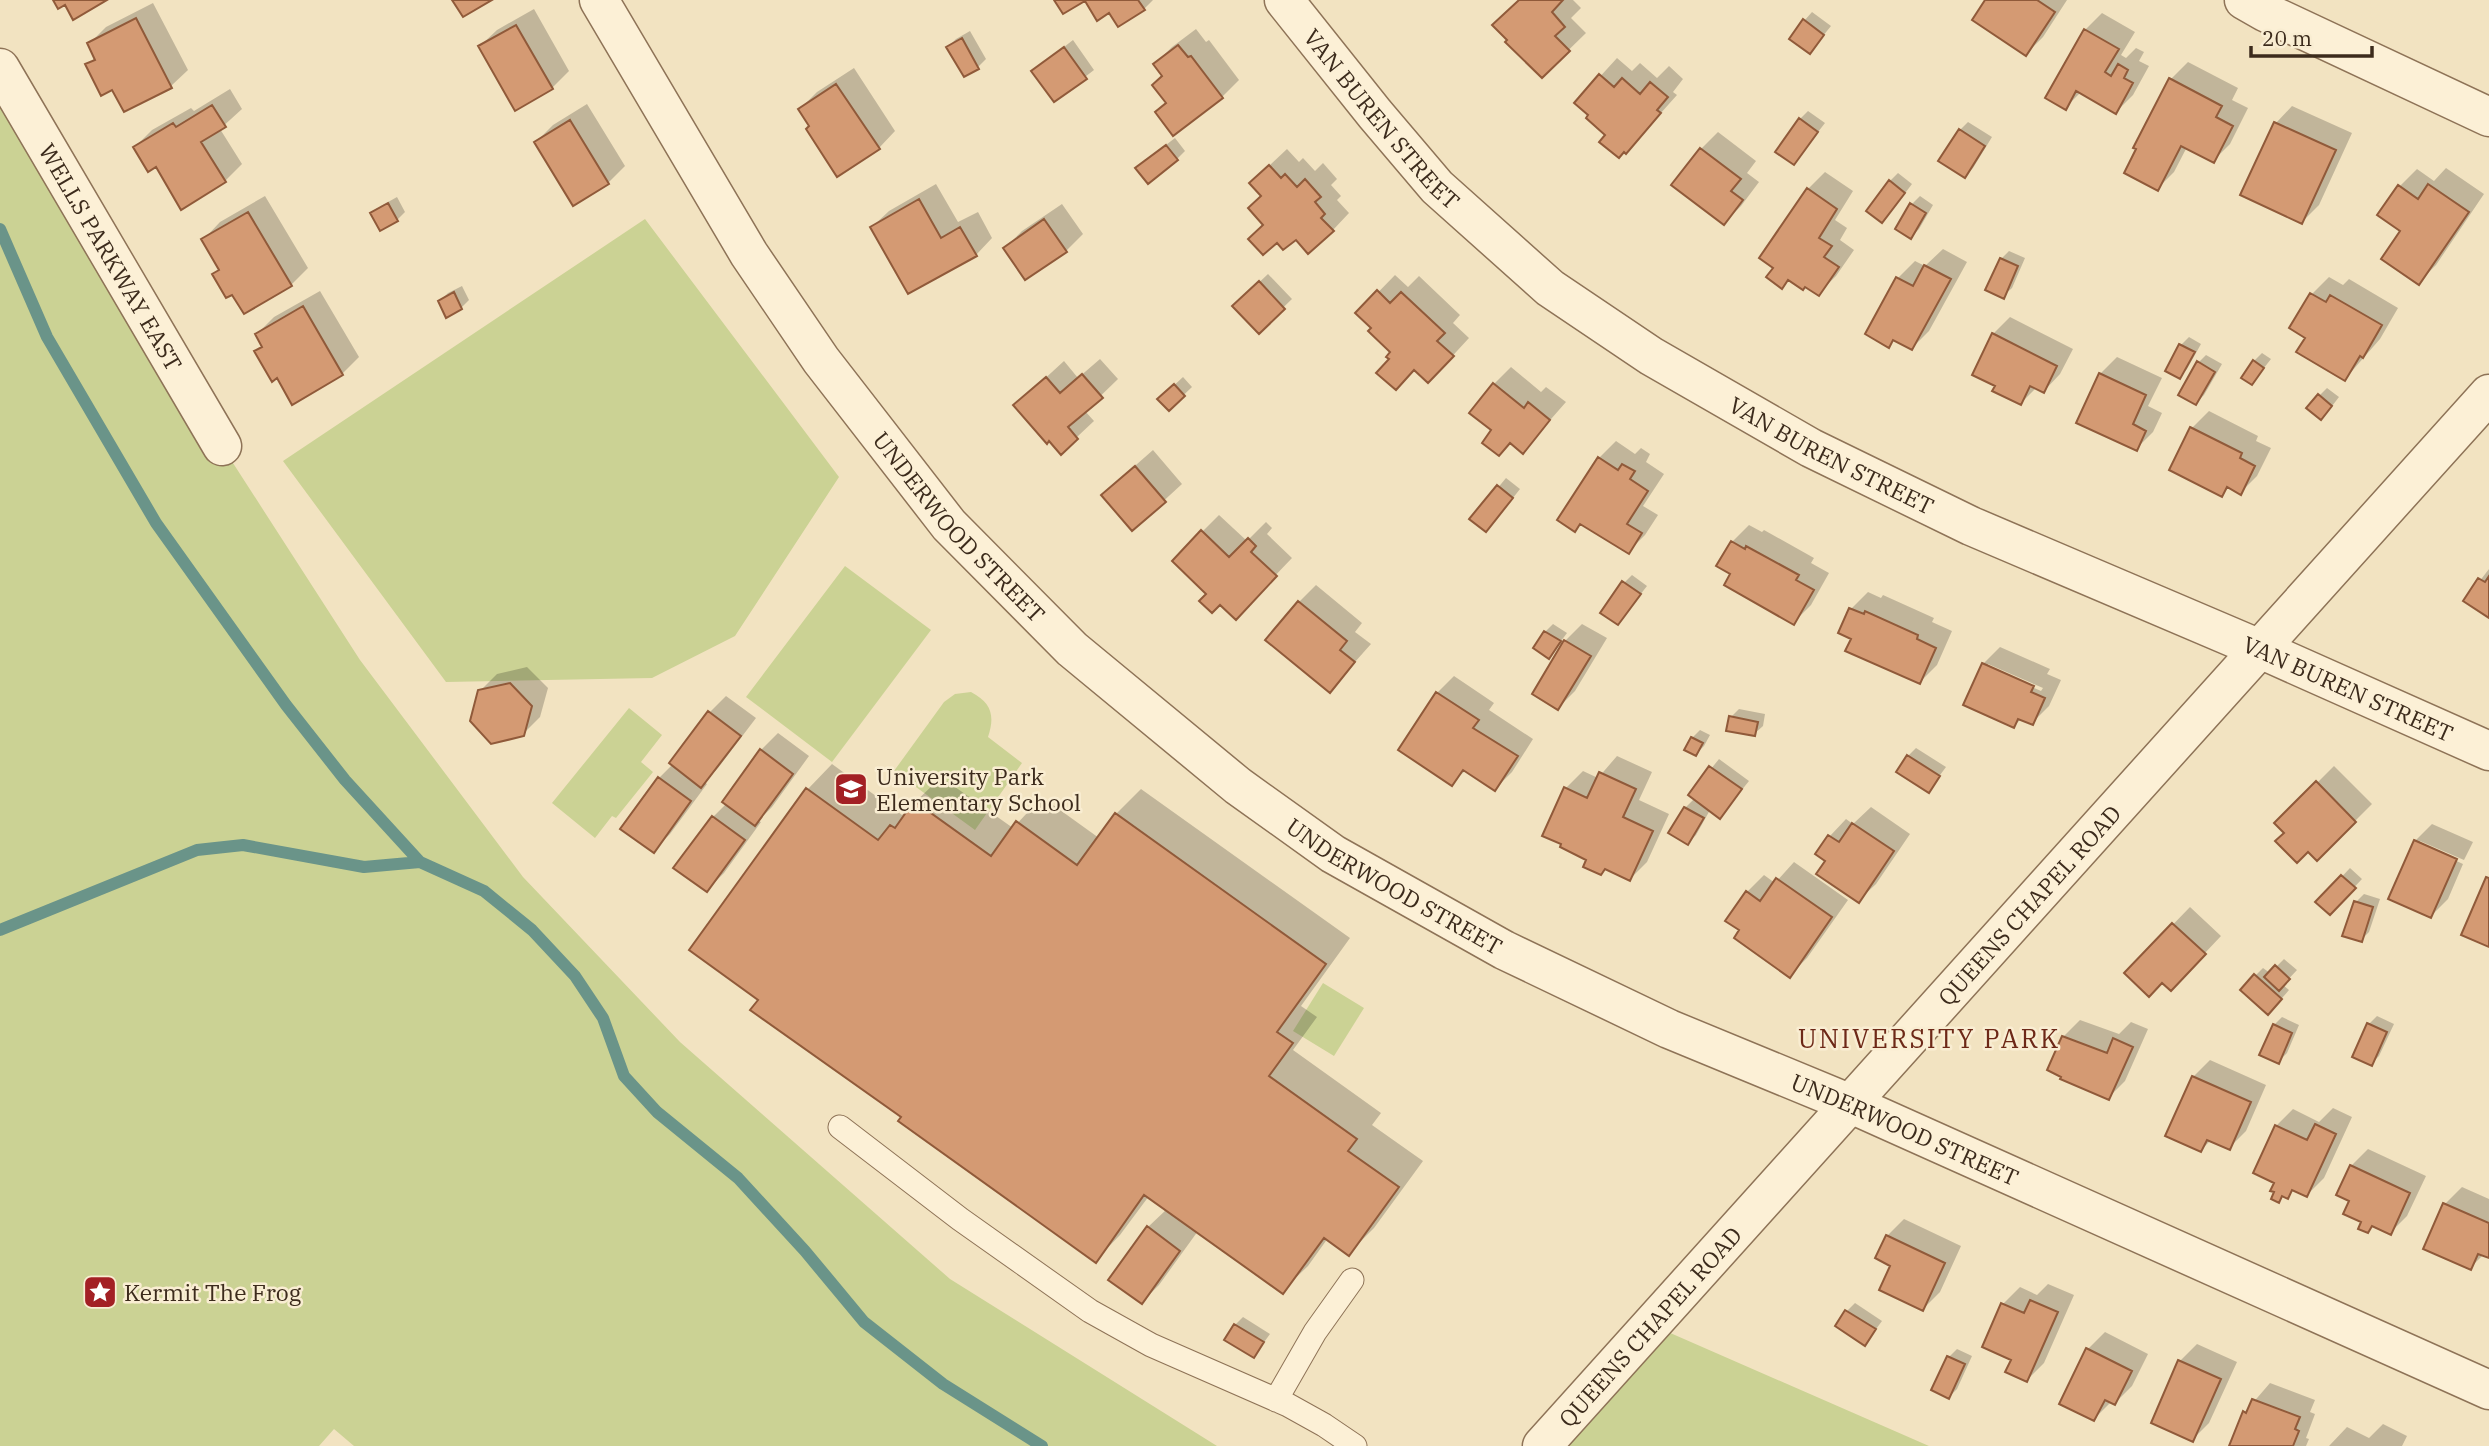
<svg xmlns="http://www.w3.org/2000/svg" width="2489" height="1446" viewBox="0 0 2489 1446" font-family="'IBM Plex Serif',serif">
	<rect width="100%" height="100%" fill="#f2e3c1"/>
	<!-- green -->
	<path fill="#cbd294" d="M0,68L222,446L360,660L523,877L680,1042L950,1279L1217,1446H354L334,1429L319,1446H0Z
		M645,219L839,477L735,636L652,678L446,682L283,461Z
		M845,566L931,630L832,762L746,697Z
		M971,692C992,703 995,716 988,737L1022,763L975,830L894,771L944,702L955,694Z
		M629,708L662,735L641,762L653,772L616,818L612,816L595,838L552,803Z
		M1323,983L1364,1008L1334,1056L1293,1031Z
		M1652,1325L1929,1446H1542Z"/>
	<!-- shadow -->
	<path fill="#0003" fill-rule="evenodd" d="M1086,0H1153L1144,9L1110,11Z
		M1520,0H1573L1581,8L1571,18L1586,33L1542,76Z
		M1988,0H2067L2043,37L2026,54Z
		M153,3L188,70L171,86L113,88L88,65L96,57L89,44L106,27Z
		M534,9L569,71L552,88L480,46L497,30Z
		M1812,12L1831,26L1810,52L1804,21Z
		M2102,13L2135,32L2121,55L2126,58L2136,48L2144,52L2139,61L2149,66L2133,95L2116,112L2081,92L2065,108L2085,30Z
		M1196,29L1206,42L1209,40L1239,80L1222,97L1168,102L1164,75L1155,64L1172,47Z
		M970,31L986,59L978,67L964,75L948,47L956,39Z
		M1073,40L1094,70L1055,100L1033,71Z
		M1617,58L1632,71L1640,63L1657,78L1669,66L1683,79L1673,92L1677,95L1626,152L1576,103Z
		M2188,62L2238,88L2232,100L2248,108L2230,144L2213,161L2187,147L2174,172L2157,189L2171,79Z
		M854,68L895,131L879,148L811,126L800,109L817,92Z
		M230,89L242,109L220,129L242,164L225,181L156,165L135,147L152,130L191,108L194,111Z
		M587,104L625,166L608,183L536,142L553,125Z
		M2292,106L2352,133L2319,205L2302,222L2276,123Z
		M1808,111L1825,123L1794,163L1800,119Z
		M1968,122L1992,137L1973,168L1965,176L1960,130Z
		M1718,132L1756,161L1747,173L1759,182L1741,206L1724,223L1701,149Z
		M1175,138L1185,151L1177,159L1145,161Z
		M1287,149L1299,162L1303,158L1315,171L1323,163L1337,179L1331,185L1341,196L1337,200L1349,213L1333,230L1296,238L1265,224L1263,196L1269,166Z
		M2446,168L2484,194L2436,265L2419,282L2403,230L2380,215L2400,186L2417,169L2434,181Z
		M1825,172L1853,191L1835,220L1847,228L1840,240L1854,250L1836,276L1819,293L1789,279L1782,286L1776,267L1808,189Z
		M1898,173L1912,184L1890,213V181Z
		M936,184L958,222L978,212L992,238L976,255L872,227L889,211Z
		M265,196L308,268L291,285L233,292L214,274L220,268L204,239L220,222Z
		M1920,196L1933,205L1919,229L1911,237L1912,204Z
		M397,197L405,212L397,220L373,214L381,206Z
		M1062,204L1083,234L1066,251L1005,248L1022,231Z
		M1943,249L1967,262L1929,331L1912,348L1896,339L1889,345L1868,333L1898,278L1915,261L1925,266Z
		M2009,251L2025,258L2012,288L2003,296L2001,259Z
		M1268,274L1292,299L1259,331L1234,306Z
		M1395,275L1408,287L1419,276L1460,315L1453,323L1469,338L1445,364L1415,368L1391,359L1393,352L1373,327L1358,313Z
		M2329,277L2343,285L2349,279L2398,308L2380,339L2345,379L2307,337L2312,294Z
		M462,286L469,300L461,308L440,301L448,293Z
		M320,291L359,357L342,374L278,376L257,352L263,345L257,334L274,317Z
		M2010,317L2073,349L2060,374L2044,391L2037,387L2021,403L1997,385L1993,334Z
		M2189,337L2201,344L2187,369L2179,377L2181,345Z
		M2262,353L2271,359L2252,383L2254,361Z
		M2206,355L2222,364L2204,395L2196,403L2198,363Z
		M2117,357L2162,378L2148,406L2162,413L2153,432L2136,449L2100,374Z
		M1100,359L1118,379L1085,411L1094,421L1061,452L1016,405L1064,361L1078,378Z
		M1511,367L1541,392L1546,387L1566,402L1523,451L1494,429V384Z
		M1183,377L1192,387L1169,409L1168,391Z
		M2327,388L2339,397L2329,410L2319,396Z
		M2209,411L2258,436L2256,441L2271,448L2257,476L2241,492L2229,487L2221,494L2192,428Z
		M1616,441L1635,454L1641,448L1650,454L1646,462L1664,474L1643,506L1658,515L1645,535L1628,552L1582,522L1575,529L1599,458Z
		M1153,450L1182,484L1133,529L1120,479Z
		M1506,478L1520,489L1494,522L1472,519Z
		M1219,515L1247,541L1266,522L1272,528L1267,534L1292,558L1252,600L1208,594L1202,532Z
		M1749,525L1762,532L1764,530L1814,558L1811,563L1829,573L1811,605L1794,622L1733,574L1732,542Z
		M2489,569V616L2465,600Z
		M1632,575L1647,586L1618,623L1624,583Z
		M1316,585L1362,623L1355,632L1371,644L1330,690L1299,602Z
		M1868,592L1881,598L1883,595L1934,618L1932,622L1952,631L1937,665L1920,682L1853,638L1851,609Z
		M1553,624L1567,633L1549,657L1545,632Z
		M1582,624L1607,638L1575,691L1558,708L1565,641Z
		M2000,647L2050,669L2047,674L2061,680L2049,706L2032,723L2022,718L2014,726L1983,664ZM1988,664L2043,688L2041,691L1988,668Z
		M527,667L548,688L540,717L523,734L480,691L497,674Z
		M1454,676L1494,703L1489,710L1533,739L1512,772L1495,789L1466,770L1452,783L1437,693Z
		M726,696L756,718L718,768L704,782L707,784L670,834L653,851L623,828L659,778L673,764L709,713Z
		M1739,709L1765,714L1763,726L1754,734L1731,717Z
		M1700,730L1710,735L1704,746L1696,754L1692,738Z
		M778,733L809,756L772,807L758,821L761,822L724,873L707,890L676,867L713,817L726,804L761,750Z
		M1916,748L1946,767L1929,790L1908,756Z
		M1617,756L1652,772L1639,800L1669,814L1647,862L1630,879L1544,835L1566,788L1583,771L1598,778Z
		M1719,759L1749,781L1720,817L1710,810L1696,835L1688,843L1685,808L1695,798L1690,795Z
		M832,764L902,815L941,777L1013,828L1042,797L1099,838L1116,814L1141,789L1350,938L1301,1006L1317,1017L1293,1050L1381,1113L1372,1125L1423,1161L1374,1228L1349,1253L1328,1238L1308,1266L1282,1291L1198,1231L1159,1285L1142,1302L1148,1227L1167,1209L1149,1196L1120,1235L1095,1261L903,1117L760,999L807,790Z
		M2334,766L2372,804L2317,859L2277,823Z
		M1871,807L1910,834L1876,884L1859,900L1828,861L1830,836L1846,819L1853,824Z
		M2432,824L2473,842L2464,860L2420,841V844L2463,864L2448,899L2431,916L2390,898L2415,841Z
		M1794,862L1848,900L1807,958L1790,975L1742,930L1747,892L1764,875L1775,883Z
		M2350,868L2362,879L2330,913L2318,902Z
		M2364,894L2380,899L2369,932L2361,940L2356,902Z
		M2190,907L2221,936L2187,972L2162,981L2126,973Z
		M2284,959L2297,970L2283,985L2289,990L2276,1005L2255,976L2263,968L2270,973Z
		M2377,1016L2394,1024L2379,1056L2371,1064L2369,1024Z
		M2282,1017L2299,1025L2287,1053L2278,1062L2274,1025Z
		M2080,1020L2119,1034L2131,1022L2148,1029L2125,1081L2108,1098L2063,1037Z
		M2210,1060L2266,1085L2246,1131L2229,1148L2211,1140L2201,1150L2193,1077Z
		M2333,1108L2352,1117L2324,1178L2307,1195L2295,1189L2287,1197L2284,1195L2279,1201L2276,1126L2293,1109L2319,1122Z
		M2368,1149L2426,1176L2407,1216L2390,1233L2374,1225L2367,1231L2351,1200V1166Z
		M2462,1187L2489,1199V1256L2483,1255L2470,1268L2445,1204Z
		M1904,1219L1961,1246L1940,1292L1923,1309L1887,1236Z
		M2048,1284L2074,1295L2044,1363L2027,1380L2013,1359L2003,1304L2020,1287L2037,1295Z
		M1855,1303L1882,1321L1865,1344L1847,1311Z
		M1243,1317L1270,1334L1254,1356L1235,1325Z
		M2105,1332L2148,1354L2132,1386L2115,1403L2111,1402L2094,1419L2088,1349Z
		M2197,1344L2237,1362L2209,1423L2192,1440L2180,1361Z
		M1957,1349L1972,1356L1957,1389L1949,1397V1357Z
		M2270,1383L2315,1400L2310,1412L2315,1414L2306,1438L2309,1439L2306,1446H2231L2245,1412Z
		M2383,1424L2407,1436L2402,1446H2329L2347,1427L2369,1438Z"/>
	<g fill="none" stroke-linecap="round" stroke-linejoin="round">
		<!-- stream -->
		<path stroke="#6a9489" stroke-width="12" d="M0,229L47,337L156,523L286,705L345,780L420,862
			M0,930L197,850L243,845L364,867L420,862L484,891L532,930L575,976L603,1018L624,1076L657,1112L738,1178L805,1251L864,1322L943,1384L1042,1446"/>
	</g>
	<!-- building -->
	<path fill="#d49a73" stroke="#905a3a" stroke-width="2" d="M53,0H107L73,20L65,5L58,9Z
		M452,0H492L463,17Z
		M1054,0H1138L1145,10L1118,27L1109,13L1097,21L1085,1L1063,14Z
		M1519,0H1563L1552,12L1565,27L1555,36L1570,51L1542,78L1505,42L1507,40L1492,25Z
		M1985,0H2037L2055,12L2026,56L1972,20Z
		M136,18L172,88L124,112L112,90L101,96L85,64L95,60L87,43Z
		M1803,19L1824,35L1810,54L1789,39Z
		M516,25L553,89L515,111L478,46Z
		M2084,29L2119,49L2105,72L2111,76L2118,64L2128,70L2124,78L2133,83L2116,114L2076,91L2066,110L2045,98Z
		M962,38L979,69L964,77L946,47Z
		M1178,45L1188,57L1191,56L1223,98L1173,136L1155,112L1166,103L1152,85L1162,76L1153,64Z
		M1064,47L1087,79L1054,102L1031,71Z
		M1599,74L1614,87L1622,78L1640,94L1650,82L1668,97L1657,110L1661,113L1626,154L1624,152L1619,158L1599,142L1605,135L1586,118L1588,115L1574,103Z
		M2169,78L2222,106L2216,117L2233,126L2214,163L2181,146L2158,191L2124,173L2136,149L2133,148Z
		M836,84L880,149L837,177L806,129L809,126L798,109Z
		M212,105L226,127L201,142L226,182L181,210L156,167L148,172L133,147L173,123L176,127Z
		M1799,118L1818,132L1794,165L1775,152Z
		M570,120L609,184L573,206L534,142Z
		M2274,122L2336,150L2302,224L2240,195Z
		M1959,129L1985,146L1965,178L1938,161Z
		M1166,145L1178,160L1148,184L1135,168Z
		M1700,148L1741,179L1731,191L1743,200L1724,225L1671,185Z
		M1269,165L1281,178L1285,174L1297,187L1305,179L1321,197L1315,202L1325,214L1321,218L1334,231L1308,254L1296,240L1283,250L1277,243L1263,255L1248,239L1263,225L1248,208L1261,196L1249,183Z
		M1889,180L1905,193L1882,223L1866,211Z
		M2428,184L2469,212L2419,285L2381,259L2400,231L2377,215L2398,185L2418,199Z
		M1807,188L1837,209L1819,238L1832,246L1824,257L1839,267L1819,296L1805,287L1803,290L1788,280L1782,289L1766,277L1773,268L1759,258Z
		M919,199L941,238L960,227L977,256L908,294L870,227Z
		M388,203L398,221L380,231L370,213Z
		M1910,203L1926,213L1911,239L1895,229Z
		M248,212L292,286L244,314L232,295L226,298L212,274L219,270L201,239Z
		M1044,219L1067,252L1025,280L1003,248Z
		M2000,258L2018,266L2004,299L1985,290Z
		M1924,265L1951,279L1912,350L1893,340L1889,348L1865,334L1896,277L1913,286Z
		M1259,281L1285,309L1259,334L1232,306Z
		M1377,290L1390,303L1401,292L1445,333L1437,341L1454,356L1428,383L1414,370L1396,390L1376,373L1389,359L1386,357L1390,352L1368,331L1371,328L1355,313Z
		M454,292L462,309L446,318L438,301Z
		M2310,293L2326,302L2330,295L2382,325L2363,358L2360,356L2345,381L2296,352L2305,338L2289,328Z
		M303,306L343,375L292,405L277,378L272,382L254,351L262,347L255,334Z
		M1992,333L2057,366L2044,393L2030,386L2021,405L1992,391L1995,386L1972,375Z
		M2179,344L2195,352L2180,379L2165,371Z
		M2253,360L2264,368L2252,385L2241,378Z
		M2197,361L2215,372L2196,405L2178,395Z
		M2099,373L2146,395L2133,424L2146,431L2137,451L2076,423Z
		M1082,374L1103,398L1068,427L1078,439L1061,455L1049,441L1047,444L1013,405L1046,377L1060,393Z
		M1493,383L1524,408L1528,402L1550,420L1523,454L1510,443L1499,456L1482,443L1491,430L1469,413Z
		M1174,384L1185,396L1169,411L1157,399Z
		M2318,394L2332,406L2321,420L2306,408Z
		M2190,427L2242,453L2240,458L2255,466L2241,495L2227,487L2222,497L2169,470Z
		M1598,457L1618,470L1622,464L1635,471L1630,479L1648,491L1627,524L1642,533L1629,554L1580,524L1575,532L1557,520Z
		M1135,466L1166,502L1132,531L1101,495Z
		M1497,485L1513,498L1486,532L1469,519Z
		M1201,530L1229,557L1248,538L1256,546L1251,552L1277,576L1236,620L1220,605L1212,613L1199,601L1206,594L1172,561Z
		M1731,541L1745,549L1746,546L1799,575L1796,580L1814,590L1794,625L1724,585L1730,574L1716,566Z
		M2489,576V618L2463,601L2478,578L2485,582Z
		M1622,581L1641,594L1618,625L1600,613Z
		M1298,601L1347,641L1340,650L1355,662L1330,693L1265,640Z
		M1849,608L1864,614L1865,611L1918,635L1917,639L1936,648L1920,684L1845,651L1851,639L1838,633Z
		M1544,631L1561,641L1549,659L1533,648Z
		M1564,640L1591,656L1558,710L1532,694Z
		M1982,663L2034,686L2031,692L2045,698L2033,725L2018,719L2014,728L1963,705Z
		M510,683L532,706L524,736L491,744L470,721L478,690Z
		M1436,692L1479,720L1473,728L1518,756L1495,791L1463,770L1452,786L1398,750Z
		M708,711L741,736L701,788L669,763Z
		M1729,716L1758,722L1755,736L1726,731Z
		M1691,737L1703,743L1696,756L1684,750Z
		M760,749L793,774L755,826L722,802Z
		M1907,755L1940,776L1929,793L1896,772Z
		M1709,766L1742,789L1720,819L1688,795Z
		M1599,772L1636,789L1623,817L1653,831L1630,881L1605,869L1601,875L1583,867L1586,860L1560,847L1561,844L1542,836L1564,787L1587,798Z
		M658,777L691,801L654,853L620,829Z
		M2316,781L2356,822L2317,861L2308,852L2297,863L2275,841L2284,833L2274,823Z
		M806,788L878,840L890,825L895,828L914,801L991,856L1016,821L1077,865L1115,813L1326,964L1277,1032L1293,1043L1269,1076L1357,1139L1348,1151L1399,1187L1349,1256L1324,1238L1283,1294L1144,1195L1096,1263L898,1121L901,1117L750,1010L758,1000L689,950Z
		M1684,807L1704,818L1688,845L1668,833Z
		M712,816L745,840L707,892L673,868Z
		M1852,823L1894,851L1859,903L1816,874L1825,861L1815,854L1828,835L1839,842Z
		M2414,840L2457,859L2431,918L2388,899Z
		M2341,875L2356,888L2330,915L2315,902Z
		M2486,877L2489,878V947L2461,935Z
		M1776,878L1832,917L1790,978L1734,938L1739,930L1725,921L1746,891L1760,901Z
		M2354,901L2373,907L2362,942L2342,936Z
		M2172,923L2206,954L2171,991L2162,983L2149,997L2124,973Z
		M2275,965L2290,979L2279,991L2264,977Z
		M2254,974L2282,999L2268,1015L2240,990Z
		M2367,1023L2387,1032L2372,1066L2352,1057Z
		M2273,1024L2292,1033L2279,1064L2259,1055Z
		M2062,1036L2107,1053L2113,1038L2133,1047L2109,1100L2060,1079L2061,1077L2047,1070Z
		M2192,1076L2251,1102L2230,1150L2207,1140L2201,1152L2165,1136Z
		M2315,1124L2336,1134L2307,1197L2292,1190L2288,1199L2282,1196L2279,1203L2271,1199L2274,1192L2270,1191L2274,1183L2253,1173L2275,1125L2307,1140Z
		M2350,1165L2410,1193L2391,1235L2372,1226L2368,1233L2358,1229L2361,1222L2343,1214L2349,1201L2336,1195Z
		M2443,1203L2489,1223V1258L2478,1254L2471,1270L2423,1249Z
		M1147,1226L1180,1251L1142,1304L1108,1280Z
		M1886,1235L1945,1263L1923,1311L1879,1290L1890,1266L1875,1258Z
		M2030,1300L2058,1312L2027,1382L2005,1372L2011,1360L1982,1347L2001,1303L2024,1313Z
		M1845,1310L1876,1329L1865,1346L1835,1326Z
		M1234,1324L1264,1342L1254,1358L1224,1340Z
		M2086,1348L2132,1371L2115,1405L2105,1400L2094,1421L2059,1404Z
		M1947,1356L1965,1364L1949,1399L1931,1390Z
		M2178,1360L2221,1379L2193,1442L2151,1423Z
		M2252,1399L2300,1417L2295,1429L2299,1431L2293,1446H2229L2243,1411L2246,1413Z"/>
	<g fill="none" stroke-linecap="round" stroke-linejoin="round">
		<!-- lane casing -->
		<g stroke="#8e7357" stroke-width="25">
			<path id="lane" d="M840,1127L960,1219L1090,1311L1151,1345L1288,1405L1324,1425L1355,1446
				M1276,1400L1315,1332L1352,1280"/>
		</g>
		<!-- street casing -->
		<g stroke="#8e7357" stroke-width="41">
			<g id="street">
				<path id="s1" d="M599,0L749,254L821,360L949,525L1072,649L1238,786L1333,854L1504,950L1669,1029L1851,1104L2489,1390"/>
				<path id="s2" d="M1284,0L1375,114L1437,187L1550,288L1651,356L1811,448L1971,526L2260,649L2489,751"/>
				<path d="M2244,0L2265,12L2489,117"/>
				<path id="s3" d="M0,68L222,446"/>
				<path id="s4" d="M1542,1446L2489,394"/>
			</g>
		</g>
		<!-- lane -->
		<use href="#lane" stroke="#fcf0d6" stroke-width="23"/>
		<!-- street -->
		<use href="#street" stroke="#fcf0d6" stroke-width="38"/>
	</g>
	<!-- icons -->
	<defs>
		<g id="school-square" transform="scale(1.75)"><rect x="-9" y="-9" width="18" height="18" rx="4" fill="#a32024" stroke="#f9edd2"/><path d="M0-5L7-2L0 1L-7-2ZM-4 1L0 2.5L4 1V4Q0 6-4 4Z" fill="#fff"/></g>
		<g id="sight-square" transform="scale(1.75)"><rect x="-9" y="-9" width="18" height="18" rx="4" fill="#a32024" stroke="#f9edd2"/><path d="M0-6L1.8-2.2L6-1.7L2.9 1.2L3.7 5.4L0 3.3L-3.7 5.4L-2.9 1.2L-6-1.7L-1.8-2.2Z" fill="#fff"/></g>
	</defs>
	<g fill-rule="evenodd">
		<use href="#school-square" x="851" y="789"/>
		<use href="#sight-square" x="100" y="1292"/>
	</g>
	<g text-anchor="middle" dominant-baseline="central" stroke-width="5" stroke-linejoin="round" paint-order="stroke">
		<!-- street labels -->
		<g font-size="23" fill="#3c2b1c" stroke="#f9edd2">
			<text stroke="none"><textPath href="#s2" startOffset="154">VAN BUREN STREET</textPath></text>
			<text stroke="none"><textPath href="#s3" startOffset="219">WELLS PARKWAY EAST</textPath></text>
			<text stroke="none"><textPath href="#s2" startOffset="721">VAN BUREN STREET</textPath></text>
			<text stroke="none"><textPath href="#s1" startOffset="640">UNDERWOOD STREET</textPath></text>
			<text stroke="none"><textPath href="#s2" startOffset="1288">VAN BUREN STREET</textPath></text>
			<text stroke="none"><textPath href="#s1" startOffset="1208">UNDERWOOD STREET</textPath></text>
			<text stroke="none"><textPath href="#s4" startOffset="728">QUEENS CHAPEL ROAD</textPath></text>
			<text stroke="none"><textPath href="#s1" startOffset="1774">UNDERWOOD STREET</textPath></text>
			<text stroke="none"><textPath href="#s4" startOffset="161">QUEENS CHAPEL ROAD</textPath></text>
		</g>
		<!-- poi labels -->
		<g font-size="23" fill="#3c2b1c" stroke="#f9edd2" text-anchor="start">
			<text x="876" y="776">University Park<tspan x="876" dy="26">Elementary School</tspan></text>
			<text x="124" y="1292">Kermit The Frog</text>
		</g>
		<!-- quarter labels -->
		<g font-size="26" letter-spacing="2" fill="#6d2817" stroke="#f9edd2">
			<text x="1929" y="1038">UNIVERSITY PARK</text>
		</g>
	</g>
	<!-- scale -->
	<path d="M2251 46v10h121v-10" fill="none" stroke="#3c2b1c" stroke-width="3.5"/>
	<text x="2262" y="46" font-size="21" fill="#3c2b1c" stroke="#f9edd2" stroke-width="5" paint-order="stroke">20 m</text>
</svg>
